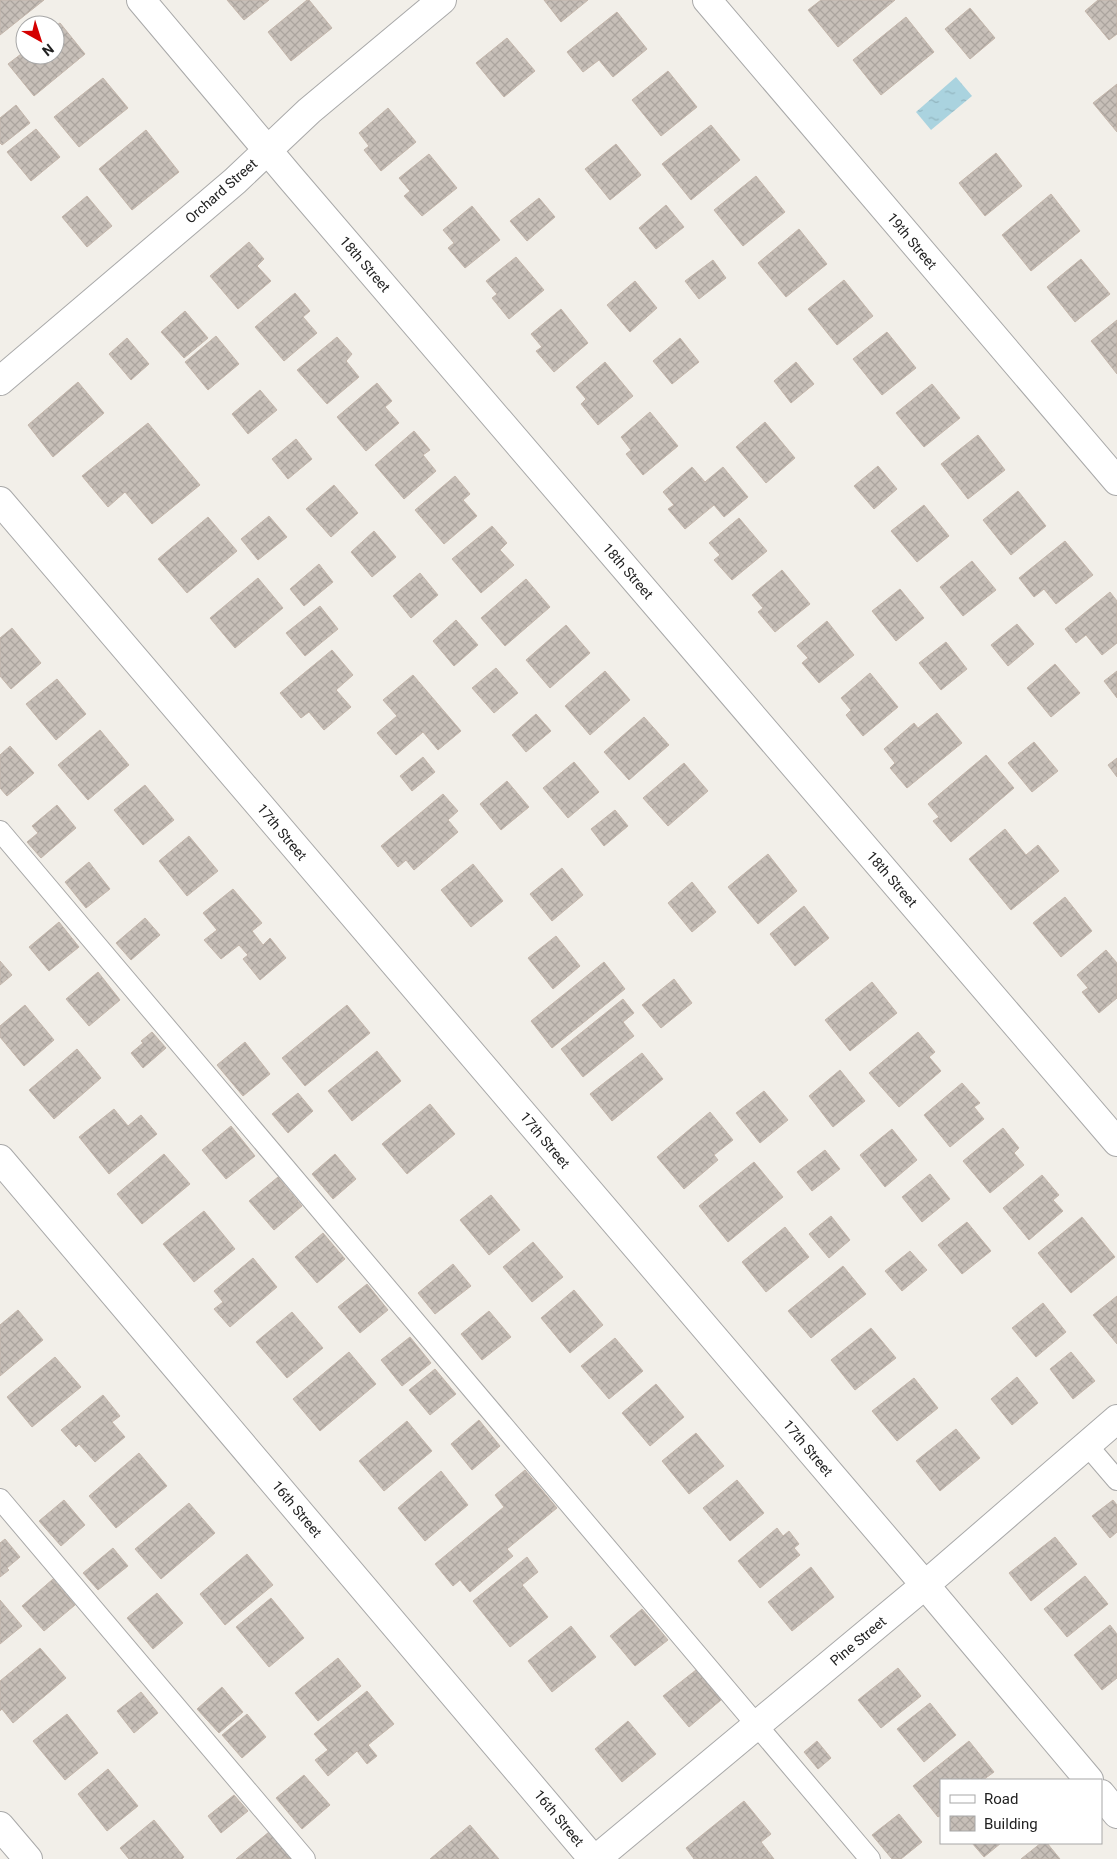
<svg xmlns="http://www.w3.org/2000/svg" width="1117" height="1859" viewBox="0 0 1117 1859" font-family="Roboto,sans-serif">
	<defs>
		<pattern id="water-ripples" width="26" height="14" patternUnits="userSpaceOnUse" patternTransform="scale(1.25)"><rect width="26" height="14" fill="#aad3df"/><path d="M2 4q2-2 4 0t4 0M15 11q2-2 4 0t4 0" fill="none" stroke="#92b5bf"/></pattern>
		<pattern id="building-cross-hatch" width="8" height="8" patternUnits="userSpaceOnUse" patternTransform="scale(1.25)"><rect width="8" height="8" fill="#c7bfb8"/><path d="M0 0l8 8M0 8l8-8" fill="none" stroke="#aba49e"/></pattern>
	</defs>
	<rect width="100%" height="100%" fill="#f2efe9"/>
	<!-- water -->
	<path fill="url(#water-ripples)" d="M956,77L972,96L931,130L916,112Z"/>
	<!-- building -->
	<path fill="url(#building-cross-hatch)" stroke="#c4b6ab" d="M0,0H44L0,35Z
		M227,0H269L244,20Z
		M307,0H309L332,28L291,61L268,32Z
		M544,0H588L561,22Z
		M821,0H895L838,47L808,10Z
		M1098,0H1117V34L1109,40L1085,11Z
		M970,8L995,38L970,59L945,29Z
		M617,12L647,49L613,77L599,60L583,72L567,52Z
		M906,17L934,52L881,95L853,60Z
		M60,23L85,54L34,96L8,64L25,51V55H55V26Z
		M507,38L535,71L504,97L476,63Z
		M668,71L697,107L661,136L632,100Z
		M103,78L128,108L79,147L54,117Z
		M1117,84V132L1093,103Z
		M16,105L30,123L2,145L0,143V118Z
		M388,108L416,142L381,171L364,150L369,146L359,133Z
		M711,125L740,160L691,200L662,164Z
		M36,129L60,157L31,181L7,152Z
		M146,130L179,172L132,210L99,169Z
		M616,144L641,175L610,200L585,169Z
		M996,153L1022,186L985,216L959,183Z
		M429,154L457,188L422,216L404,196L410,191L399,178Z
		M756,176L785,212L743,246L714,210Z
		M1051,194L1080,231L1031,271L1002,235Z
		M87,196L112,226L87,247L62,217Z
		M539,198L555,217L527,241L510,221Z
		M666,205L684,227L656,249L639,228Z
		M472,206L500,240L465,268L448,248L454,243L443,230Z
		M799,229L827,264L786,297L758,263Z
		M249,242L264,259L257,266L271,281L238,309L210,276Z
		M516,257L544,290L509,319L492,298L497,294L486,281Z
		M1081,259L1110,294L1075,322L1047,287Z
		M713,260L726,278L699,299L685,281Z
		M844,280L873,316L837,345L808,309Z
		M635,281L657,308L630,332L607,305Z
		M295,293L310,311L303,317L317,333L284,361L255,327Z
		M561,309L588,343L554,372L536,351L542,347L531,334Z
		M185,311L208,338L184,358L161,332Z
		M1117,320V374L1091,341Z
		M887,332L916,368L882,395L853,359Z
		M216,336L239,364L208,390L185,362Z
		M337,337L352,354L346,361L359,377L327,404L297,370Z
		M127,338L149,364L131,380L109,354Z
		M680,338L699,362L672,384L653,361Z
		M605,362L633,396L598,425L581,404L586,399L576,387Z
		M796,362L814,384L791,403L774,381Z
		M78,382L104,413L53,457L28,425Z
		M377,383L392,401L385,407L399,423L366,451L337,417Z
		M932,384L960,418L924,447L896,413Z
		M260,390L277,410L248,434L232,414Z
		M650,412L678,446L643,475L626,454L631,450L621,437Z
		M765,422L795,458L766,483L736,447Z
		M148,423L200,485L152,524L125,492L108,507L82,476Z
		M414,431L430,450L423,455L436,471L404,499L375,465Z
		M978,435L1005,470L968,499L941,464Z
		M296,439L312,459L288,479L272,459Z
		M878,466L897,489L874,509L854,486Z
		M692,467L705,482L723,467L748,497L724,517L714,505L685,529L668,509L674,505L663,492Z
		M455,476L470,494L463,500L477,516L444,544L415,510Z
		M334,485L358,513L331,537L306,509Z
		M1018,491L1046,526L1011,555L983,520Z
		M924,505L949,536L917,562L891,531Z
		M269,516L287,537L258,560L241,539Z
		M208,517L237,551L187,593L158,559Z
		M739,518L767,551L732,580L714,560L720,555L709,543Z
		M492,526L507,543L500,550L514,565L481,593L452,559Z
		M374,531L396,557L372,577L351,552Z
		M1065,541L1093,575L1056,604L1044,589L1034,597L1019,578Z
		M972,561L996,590L963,616L940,587Z
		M319,564L333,582L304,606L290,589Z
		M782,570L810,604L775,632L758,612L763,608L752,595Z
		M420,573L438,595L411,618L393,596Z
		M258,578L283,608L235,648L210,618Z
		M526,579L550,607L505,646L481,618Z
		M900,589L924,618L896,641L872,611Z
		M1110,592L1117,601V643L1102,655L1086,635L1076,643L1065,629Z
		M320,606L338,629L305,656L286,633Z
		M456,620L478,645L454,666L433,641Z
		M827,621L854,655L819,683L802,663L808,658L797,646Z
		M1017,624L1034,644L1008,666L991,645Z
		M566,625L590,653L550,688L526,660Z
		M12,628L41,663L11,689L0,676V638Z
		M946,642L967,669L941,690L919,663Z
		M332,650L353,675L336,690L351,707L324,730L309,712L301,718L280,693Z
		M1055,664L1080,693L1051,717L1027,688Z
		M496,668L518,693L494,713L472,688Z
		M605,671L630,700L590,735L565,706Z
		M1117,671V698L1104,681Z
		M870,673L898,707L863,736L846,715L851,710L841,698Z
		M413,675L461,731L438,750L423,732L396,755L377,733L397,716L383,700Z
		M57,679L86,714L56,740L26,704Z
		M937,713L962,743L907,788L890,768L895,763L884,749L914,723L918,728Z
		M536,714L551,731L526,752L512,735Z
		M644,717L669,745L629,780L604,752Z
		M100,730L129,765L88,800L58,765Z
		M1034,742L1058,771L1032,792L1008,763Z
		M10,746L34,773L7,796L0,788V755Z
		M986,755L1014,788L951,842L933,821L939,817L928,804Z
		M423,757L435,772L412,791L400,776Z
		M1117,758V777L1108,765Z
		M574,762L599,792L568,818L543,788Z
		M684,763L708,791L668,826L643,798Z
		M507,781L529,807L501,830L480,804Z
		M145,785L174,820L143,845L114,810Z
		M443,794L458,811L448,820L458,832L414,870L406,860L398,867L381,846Z
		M57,805L76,828L41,858L27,842L38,833L32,826Z
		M615,810L628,826L604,846L591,829Z
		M1005,829L1026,855L1038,845L1059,871L1011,910L969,859Z
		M189,836L218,871L187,896L159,861Z
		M768,854L797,891L758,924L728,887Z
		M89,862L110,889L86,908L65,882Z
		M473,864L503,901L471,927L441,890Z
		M562,868L583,895L552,921L530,894Z
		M692,882L716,912L692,932L668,903Z
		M233,889L262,923L252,931L263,945L270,938L286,958L260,980L243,959L248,955L239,945L221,959L204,940L217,930L203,913Z
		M1065,897L1092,931L1061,957L1033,923Z
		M804,906L829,938L795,966L770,934Z
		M145,918L160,935L131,960L116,943Z
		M59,922L79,947L49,971L29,947Z
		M556,936L580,966L553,989L528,958Z
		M1106,950L1117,963V998L1099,1013L1082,992L1088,988L1077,975Z
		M0,961L12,975L0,985Z
		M604,962L625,989L552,1048L531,1021Z
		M98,972L120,1000L89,1026L66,999Z
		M674,979L692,1003L661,1028L642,1005Z
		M872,982L897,1013L850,1051L825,1020Z
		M623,999L634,1013L623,1022L634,1036L583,1077L561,1049Z
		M25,1005L54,1040L24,1066L0,1037V1026Z
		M347,1005L370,1033L305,1086L282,1058Z
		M152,1032L166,1048L143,1068L131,1053L143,1043L141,1041Z
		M918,1032L935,1052L929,1057L941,1071L899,1107L869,1073Z
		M245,1042L270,1074L243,1096L217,1065Z
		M77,1049L101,1078L54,1119L29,1090Z
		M377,1051L401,1081L352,1121L328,1091Z
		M642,1053L663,1079L612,1121L590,1094Z
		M840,1070L865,1101L833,1127L809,1096Z
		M962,1083L980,1103L974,1107L984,1119L950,1147L924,1115Z
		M764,1091L788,1120L760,1143L736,1113Z
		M298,1093L313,1111L288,1133L272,1114Z
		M430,1104L455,1134L407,1174L382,1144Z
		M114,1109L128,1126L141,1115L157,1134L109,1174L79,1137Z
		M710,1112L733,1140L714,1155L718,1160L684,1189L657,1157Z
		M231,1126L255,1156L226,1179L202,1150Z
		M1003,1128L1019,1148L1014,1153L1024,1165L990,1193L963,1161Z
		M892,1129L917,1160L885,1187L860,1155Z
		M825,1150L840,1169L812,1191L797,1172Z
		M164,1154L190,1184L142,1224L117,1194Z
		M335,1154L356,1179L333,1199L312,1174Z
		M754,1162L783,1197L728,1242L699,1206Z
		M930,1174L950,1199L922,1222L902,1197Z
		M1042,1175L1059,1195L1053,1200L1063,1211L1029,1240L1003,1208Z
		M278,1177L302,1206L274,1230L249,1201Z
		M491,1195L520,1230L489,1255L460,1220Z
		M204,1211L235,1249L194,1282L163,1244Z
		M831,1216L850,1240L829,1258L809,1234Z
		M1082,1217L1115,1257L1071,1293L1038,1253Z
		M967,1222L991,1251L962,1274L938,1245Z
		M785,1227L809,1257L766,1292L742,1262Z
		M323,1233L345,1259L317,1283L295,1257Z
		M533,1242L563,1277L532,1302L503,1267Z
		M910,1251L927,1270L902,1291L885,1271Z
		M253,1258L277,1287L230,1327L214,1309L223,1302L214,1291Z
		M453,1264L471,1286L435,1314L418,1293Z
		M843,1266L866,1294L811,1338L788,1311Z
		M367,1284L388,1310L360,1333L338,1307Z
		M574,1290L603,1325L570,1353L541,1318Z
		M1117,1296V1344L1093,1315Z
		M1043,1303L1066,1332L1036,1357L1012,1328Z
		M18,1310L43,1340L0,1376V1325Z
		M489,1311L511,1337L482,1360L461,1334Z
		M292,1312L323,1348L287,1378L256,1342Z
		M871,1328L896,1358L855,1390L831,1360Z
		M410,1337L431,1363L402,1386L381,1360Z
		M615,1338L643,1371L609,1399L581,1366Z
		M349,1352L376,1384L320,1431L293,1399Z
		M1071,1352L1095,1381L1073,1399L1050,1369Z
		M55,1357L81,1387L32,1427L7,1397Z
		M435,1369L456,1394L430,1415L409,1390Z
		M1017,1377L1038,1403L1012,1425L991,1399Z
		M914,1378L938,1408L897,1441L872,1411Z
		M656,1384L684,1417L650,1446L622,1413Z
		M103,1395L120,1416L112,1422L125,1437L95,1462L79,1444L76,1447L61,1430Z
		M479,1420L500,1446L472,1470L451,1444Z
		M407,1421L432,1451L384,1491L359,1461Z
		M956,1429L980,1458L940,1491L916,1461Z
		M696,1433L724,1466L689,1494L662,1461Z
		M139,1453L167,1486L116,1528L89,1496Z
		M525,1470L557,1508L507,1549L513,1556L470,1592L460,1580L453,1586L435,1564L504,1507L495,1495Z
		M441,1471L468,1505L425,1541L398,1508Z
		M737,1480L764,1513L730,1541L703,1508Z
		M64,1500L85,1525L61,1546L39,1521Z
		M1113,1500L1117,1505V1532L1110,1538L1092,1516Z
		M189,1503L215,1533L161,1579L135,1549Z
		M777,1528L783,1536L789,1531L799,1544L794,1548L800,1555L760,1588L738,1561Z
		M1055,1537L1077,1564L1031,1601L1009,1573Z
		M5,1539L20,1557L7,1568L9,1570L0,1577V1543Z
		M113,1548L128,1566L98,1590L83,1573Z
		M247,1554L273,1585L225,1625L200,1594Z
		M527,1557L538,1572L522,1585L548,1617L510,1647L473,1601Z
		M811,1567L834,1597L792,1631L768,1602Z
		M1085,1576L1108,1604L1067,1637L1044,1609Z
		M53,1579L75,1605L44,1631L22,1606Z
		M157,1593L183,1623L153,1649L127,1618Z
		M271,1598L304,1638L269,1667L236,1627Z
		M0,1600L22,1626L0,1644Z
		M642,1609L668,1640L635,1666L610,1636Z
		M1110,1625L1117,1634V1678L1102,1690L1074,1655Z
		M571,1626L596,1657L552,1692L528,1661Z
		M40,1648L66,1678L13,1723L2,1709L0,1711V1681Z
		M338,1658L361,1686L318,1721L295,1693Z
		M898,1668L921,1696L881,1728L858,1700Z
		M696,1670L721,1700L689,1727L663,1696Z
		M222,1687L243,1712L219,1733L197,1709Z
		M367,1691L394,1724L368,1745L377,1756L367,1764L357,1751L328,1776L315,1760L328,1750L314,1734Z
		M141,1692L158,1713L134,1733L117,1711Z
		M930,1703L956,1735L924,1762L897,1729Z
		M67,1714L98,1753L65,1780L33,1741Z
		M247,1714L266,1737L242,1758L222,1735Z
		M628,1721L656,1754L622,1782L595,1749Z
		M817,1741L831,1758L818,1769L804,1752Z
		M969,1741L994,1772L983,1780H941V1815L938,1817L913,1786Z
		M108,1769L138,1806L107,1831L78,1794Z
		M304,1775L330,1805L302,1829L276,1798Z
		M234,1795L248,1811L221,1833L208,1816Z
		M744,1801L771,1834L761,1842L774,1859H694L686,1848Z
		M899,1814L922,1842L901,1859H892L872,1835Z
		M154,1820L184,1857L182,1859H129L120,1848Z
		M470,1825L499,1859H430Z
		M269,1832L291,1859H236Z
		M972,1843H1001L984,1857Z
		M1041,1843H1047L1060,1859H1021Z"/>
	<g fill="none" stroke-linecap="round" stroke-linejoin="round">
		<!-- service casing -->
		<g stroke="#a9a9a9" stroke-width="22">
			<path id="service" d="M0,831L870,1859
				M1087,1445L1117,1480
				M0,1499L305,1859"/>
		</g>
		<!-- minor casing -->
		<g stroke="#a9a9a9" stroke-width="30">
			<path id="minor" d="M141,0L290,177L1117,1142
				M707,0L1117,481
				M0,381L235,181L309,111L442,0
				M0,501L925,1585L1089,1780
				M0,1159L593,1859
				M1101,1794L1117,1814
				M0,1826L28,1859
				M596,1859L925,1585L1117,1419"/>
		</g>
		<!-- service -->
		<use href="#service" stroke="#fff" stroke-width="20"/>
		<!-- minor -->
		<use href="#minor" stroke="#fff" stroke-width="28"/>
	</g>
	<g text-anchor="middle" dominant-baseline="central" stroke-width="4.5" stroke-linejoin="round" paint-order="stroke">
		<!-- street labels -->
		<g font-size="14" fill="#222" stroke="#fff">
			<text transform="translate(221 191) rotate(-41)">Orchard Street</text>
			<text transform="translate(912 241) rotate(50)">19th Street</text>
			<text transform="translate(365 264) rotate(49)">18th Street</text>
			<text transform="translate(628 571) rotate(49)">18th Street</text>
			<text transform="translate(282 832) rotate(50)">17th Street</text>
			<text transform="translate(892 879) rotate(49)">18th Street</text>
			<text transform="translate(545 1140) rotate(50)">17th Street</text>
			<text transform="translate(808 1448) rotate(50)">17th Street</text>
			<text transform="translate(297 1509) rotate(50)">16th Street</text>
			<text transform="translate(858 1641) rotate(-40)">Pine Street</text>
			<text transform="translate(559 1818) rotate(50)">16th Street</text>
		</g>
	</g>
	<!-- legend -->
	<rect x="940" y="1779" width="162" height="65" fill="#ffffff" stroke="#a7a7a7"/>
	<rect x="950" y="1795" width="25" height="8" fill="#ffffff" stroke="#a7a7a7"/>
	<text x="984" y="1804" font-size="15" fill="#222222">Road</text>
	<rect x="950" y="1816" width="25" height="15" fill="url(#building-cross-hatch)" stroke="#a7a7a7"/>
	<text x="984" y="1829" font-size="15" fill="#222222">Building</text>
	<!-- north arrow -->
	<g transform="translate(40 40) rotate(141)"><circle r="24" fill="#ffffff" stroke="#a7a7a7"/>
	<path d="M0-4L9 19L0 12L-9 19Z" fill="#d40000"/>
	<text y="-8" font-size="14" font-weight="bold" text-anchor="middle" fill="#222222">N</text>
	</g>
</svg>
